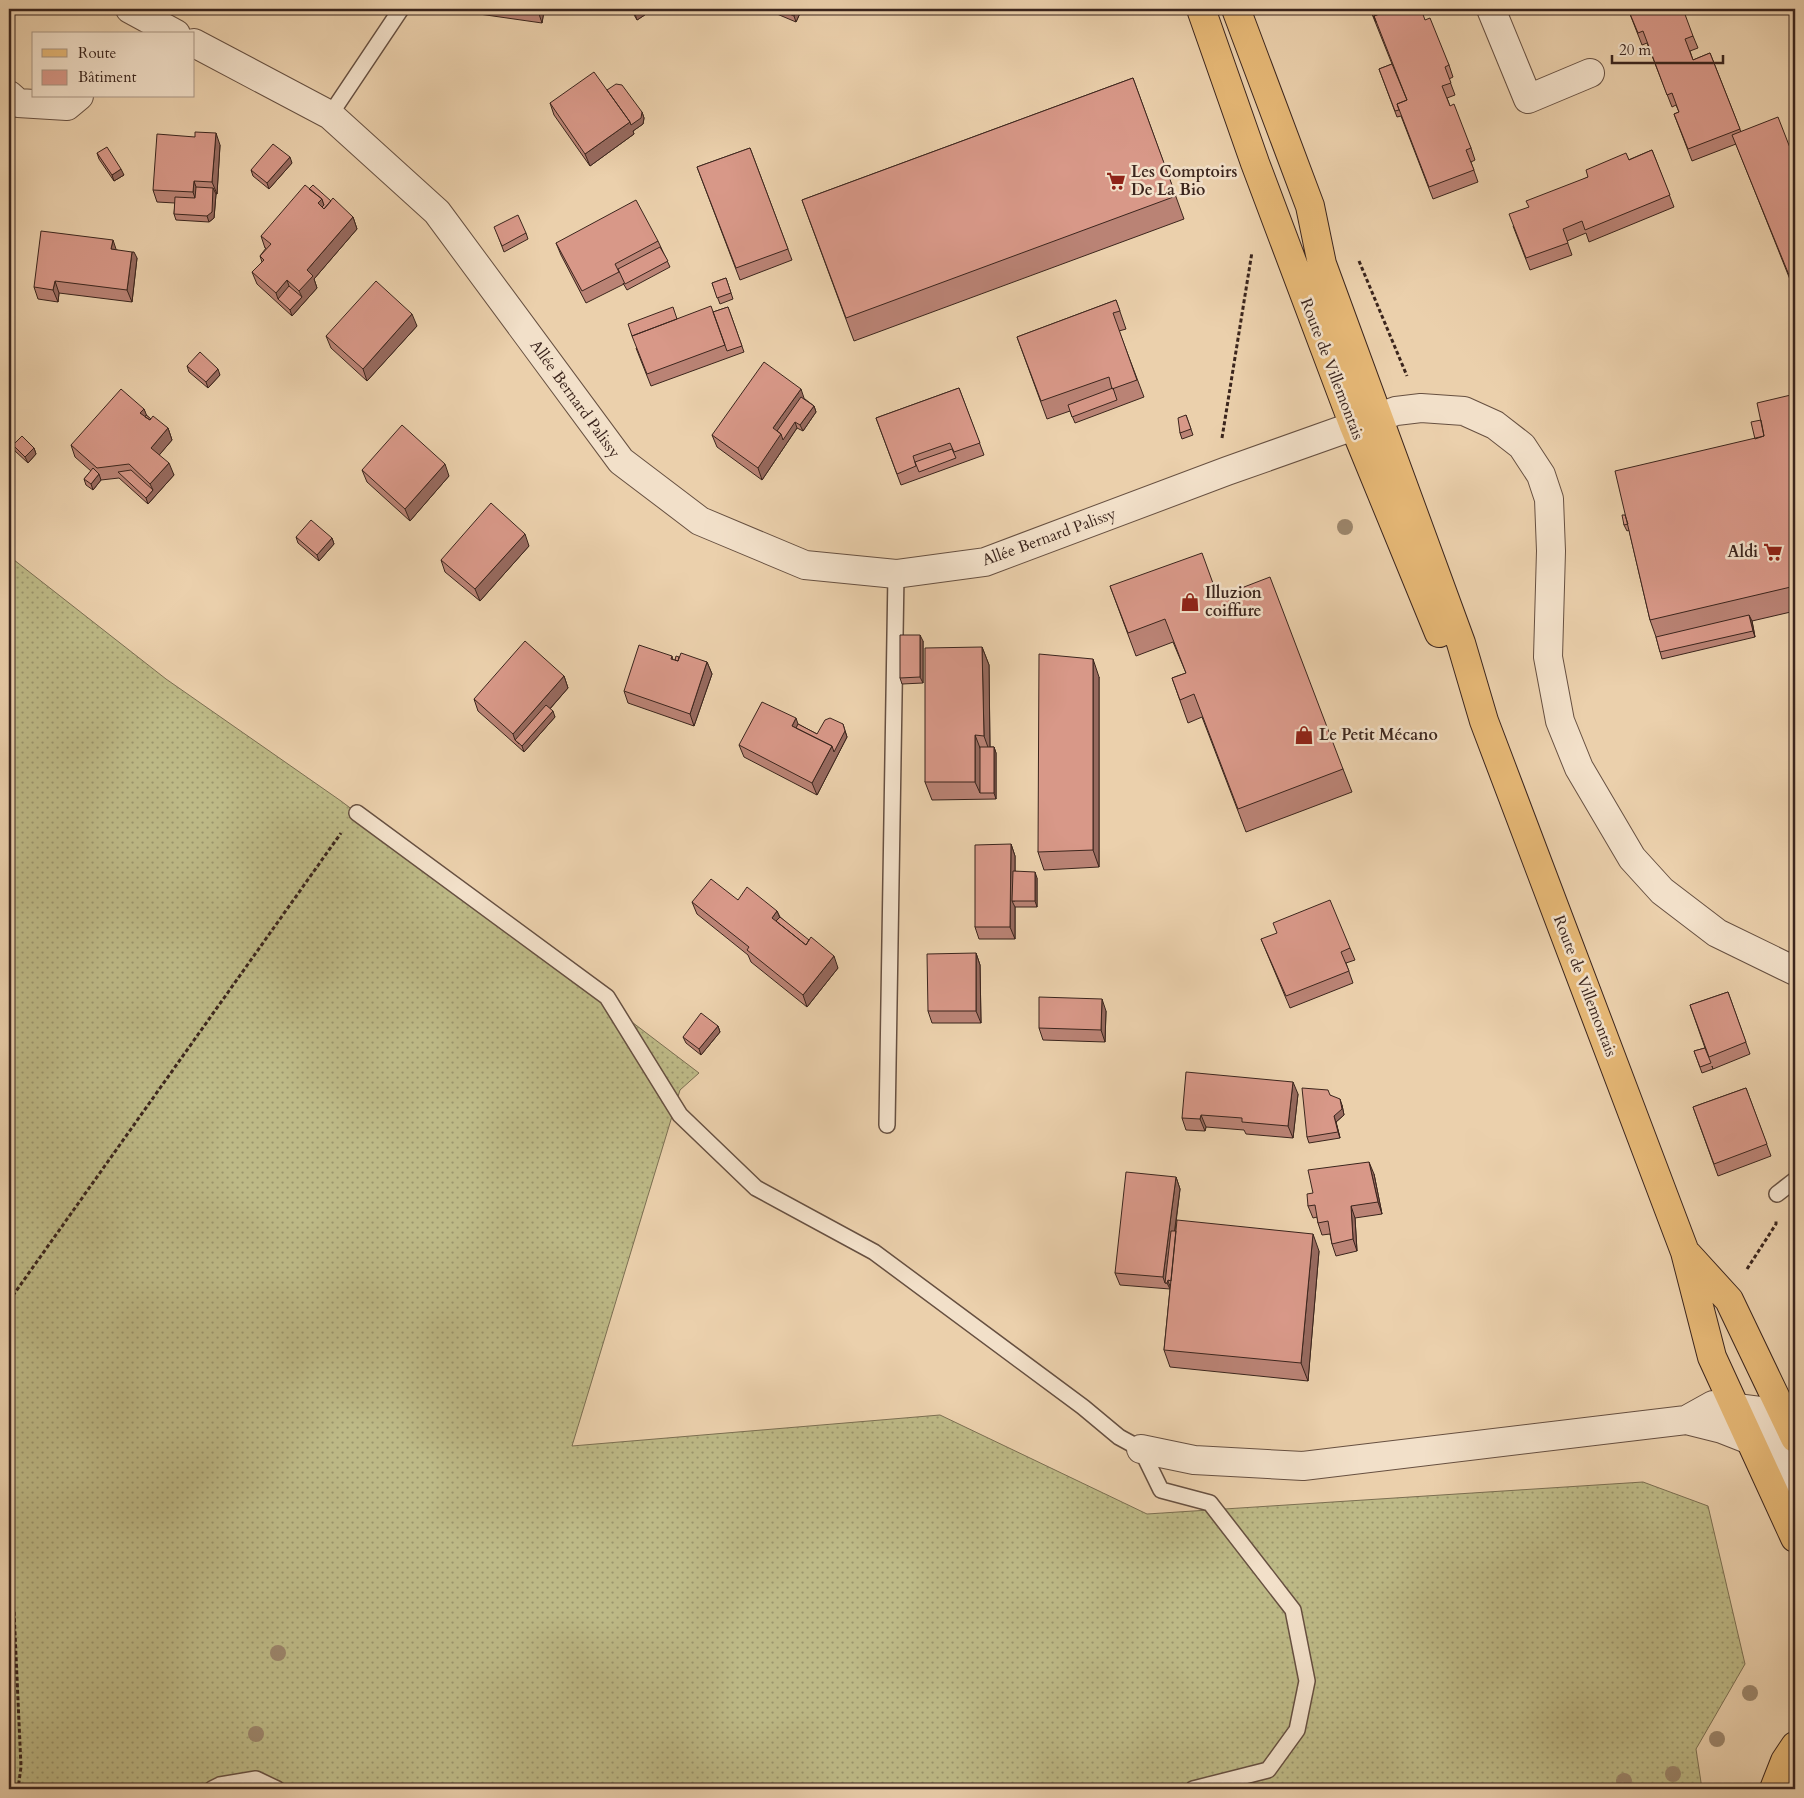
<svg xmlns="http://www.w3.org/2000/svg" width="1804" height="1798" viewBox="0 0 1804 1798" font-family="Cardo,serif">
	<defs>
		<pattern id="grass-dots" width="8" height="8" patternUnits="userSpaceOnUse" patternTransform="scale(1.25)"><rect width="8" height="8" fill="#bdb986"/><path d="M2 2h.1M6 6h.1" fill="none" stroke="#9b966d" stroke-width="1.8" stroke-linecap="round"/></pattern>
	</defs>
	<rect width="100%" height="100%" fill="#ebd0ac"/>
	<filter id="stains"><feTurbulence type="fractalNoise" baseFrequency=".004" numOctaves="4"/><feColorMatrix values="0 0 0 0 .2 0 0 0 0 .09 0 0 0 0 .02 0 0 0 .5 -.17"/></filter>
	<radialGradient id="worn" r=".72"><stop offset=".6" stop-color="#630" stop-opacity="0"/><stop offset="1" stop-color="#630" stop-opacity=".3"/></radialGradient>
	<!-- grass -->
	<path fill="url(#grass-dots)" stroke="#7c6f52" d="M9,556L166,679L341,801L699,1073L680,1090L572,1446L940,1415L1147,1514L1643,1482L1708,1506L1745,1664L1696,1749L1702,1789H9Z"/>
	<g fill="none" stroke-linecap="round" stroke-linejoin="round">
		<!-- lane casing -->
		<g stroke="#675041" stroke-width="18">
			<path id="lane" d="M330,115L401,9
				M357,813L607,997L680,1115L756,1188L874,1252L1083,1407L1119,1437L1141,1449L1161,1490L1210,1503L1293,1610L1307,1681L1297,1730L1268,1770L1193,1789
				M887,1125L896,574
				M1777,1194L1795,1180
				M212,1789L220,1785L256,1779L277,1789"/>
		</g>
		<!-- street casing -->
		<g stroke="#675041" stroke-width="30">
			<path id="street" d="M130,9L176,34
				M1491,9L1528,99L1590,73
				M194,43L330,115L437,212L621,461L700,521L805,565L896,574L985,562L1227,471L1396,411L1421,408L1464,411L1495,425L1522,446L1541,475L1549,499L1551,551L1548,657L1560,721L1579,768L1632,858L1662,891L1717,933L1795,971
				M9,95L18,103L67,106L79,96
				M1686,1420L1713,1405L1760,1411L1795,1487
				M1141,1449L1194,1460L1303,1466L1686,1420L1722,1429L1750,1440"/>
		</g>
		<!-- primary casing -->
		<g stroke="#3b251d" stroke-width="30">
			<path id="primary" d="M1201,9L1255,163L1354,426L1439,633
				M1236,9L1310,206L1322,264L1461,643L1484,721L1685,1252L1712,1357L1795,1538
				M1688,1255L1729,1300L1795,1438
				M1774,1789L1785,1761L1795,1746"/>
		</g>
		<!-- path -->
		<path stroke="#3b251d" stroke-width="3" stroke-dasharray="4 2.5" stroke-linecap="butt" d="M1359,261L1407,376
			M1222,438L1252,252
			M1747,1269L1776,1224V1219
			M9,1301L341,833
			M9,1593L14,1611L21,1767L18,1789"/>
		<!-- lane -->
		<use href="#lane" stroke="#f2e0c9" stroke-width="15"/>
		<!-- street -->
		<use href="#street" stroke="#f2e0c9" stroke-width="28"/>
		<!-- primary -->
		<use href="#primary" stroke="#e6b876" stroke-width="28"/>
	</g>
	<!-- trees -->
	<g fill="#9c866c">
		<circle cx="1345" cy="527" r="8"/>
		<circle cx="278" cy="1653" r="8"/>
		<circle cx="1750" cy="1693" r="8"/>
		<circle cx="256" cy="1734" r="8"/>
		<circle cx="1717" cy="1739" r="8"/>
		<circle cx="1673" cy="1774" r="8"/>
		<circle cx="1624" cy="1781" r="8"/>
	</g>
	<!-- wall -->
	<path fill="#ba8375" stroke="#3b251d" d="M471,9H563L562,14L544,11L542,23L472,13Z
		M631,9H654L637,20L633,13Z
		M776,9H802L796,22L777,14Z
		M1370,9L1425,20L1449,65L1453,77L1449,79L1455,95L1447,98L1450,106L1471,148L1475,160L1471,162L1478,182L1433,199L1401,116L1397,117L1379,69L1392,64Z
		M1628,9L1693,36L1698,48L1690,51L1693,60L1710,53L1741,132L1794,158L1795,157V292L1736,144L1692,161L1674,114L1679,112L1676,105L1672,107L1647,43L1642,45Z
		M1133,78L1184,219L854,341L802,200Z
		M607,90L642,112L644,118L643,124L633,131L634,134L590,166L554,115L550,103Z
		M220,145L217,194H216L214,218L209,222L176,220L174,214L175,203L157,202L153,190Z
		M750,148L792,260L740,280L697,167Z
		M1652,150L1674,207L1589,242L1586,233L1567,241L1572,255L1530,270L1513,226L1529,207L1588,177Z
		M97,153L124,175L114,181L99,159Z
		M292,163L269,189L253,176L251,170Z
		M309,189L331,201L353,217L357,229L314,279L317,288L292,316L257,284L252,272L262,262L260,256L266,248H265L261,236Z
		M497,233H526L528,239L504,252Z
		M658,241L670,267L627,290L623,283L624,284L586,303L561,255L556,243Z
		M117,250L137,258L132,302L59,293L58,302L38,299L34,287Z
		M726,278L733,299L720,304L712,283Z
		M1116,300L1126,329L1119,331L1144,397L1075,423L1070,411L1047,419L1017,337Z
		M728,307L744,352L651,386L636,348L677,319L713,312Z
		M417,326L367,381L331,348L326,336Z
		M187,366L220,375L208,388L189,372Z
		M959,388L984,455L901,485L876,418Z
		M1795,394V611L1752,621L1755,637L1662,659L1656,637L1650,620L1629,530L1627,531L1624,525L1625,515L1755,439L1761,420Z
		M805,399L814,406L816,412L803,431L797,428L762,480L717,447L712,435Z
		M144,409L146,415L151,419L168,428L172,440L159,455L174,475L148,504L119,478L101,480L93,490L86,485L84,479L91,471L75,457L71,445Z
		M1186,415L1193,435L1182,439L1180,433Z
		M13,445L34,448L36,454L28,463L15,451Z
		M362,470L449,476L410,521L367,482Z
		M296,537L332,538L334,544L319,561L298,543Z
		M529,546L480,601L445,572L441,560Z
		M1110,586L1218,597L1343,769L1352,792L1246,832L1202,717L1188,723L1172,678L1186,673L1173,642L1136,656Z
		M923,641V683L902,684L900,678Z
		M982,647L989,665L990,747H994L996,753V799L932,800L925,782Z
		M672,656L673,660H675L679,657L707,662L712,674L694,726L628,703L624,691Z
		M564,676L568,688L550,709L555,717L524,752L478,711L474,699Z
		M1099,677V867L1044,870L1038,852Z
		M798,724L817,734L843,724L847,737L817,795L744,757L739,745Z
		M1011,844L1015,856V871L1037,878V907H1015V939H979L975,927Z
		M738,900L777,911L780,917L838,968L807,1007L751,962L748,955L697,914L692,902Z
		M1261,939L1350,948L1355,960L1346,963L1353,983L1290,1008Z
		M976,953L980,965L981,1023H932L928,1011Z
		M1728,992L1750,1054L1713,1069L1712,1066L1713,1069L1702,1073L1694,1051L1705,1048L1690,1005Z
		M1106,1011L1105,1042L1043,1040L1039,1028Z
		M718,1026L720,1032L701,1055L686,1043L683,1037Z
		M1746,1088L1771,1156L1718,1176L1693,1107Z
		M1298,1094L1293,1138L1246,1134L1244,1130L1206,1127L1205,1131L1186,1130L1182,1118Z
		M1330,1095L1342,1105L1344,1115L1336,1122L1340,1138L1309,1143L1307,1137Z
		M1374,1174L1382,1214L1355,1218L1357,1251L1336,1256L1332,1244L1330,1234L1322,1235L1318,1223L1317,1217L1313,1218L1308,1206L1313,1193Z
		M1176,1177L1180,1189L1175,1231L1319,1251L1308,1381L1170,1367L1164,1350L1170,1289L1120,1285L1115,1273Z"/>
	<!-- shaded-wall -->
	<path fill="#976a5f" stroke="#3b251d" d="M538,9H543L544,11L542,23L538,11Z
		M643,9H654L637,20L635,14Z
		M797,9H802L796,22L794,16Z
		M642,112L644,118L643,124L633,131L634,134L590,166L585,154L630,122Z
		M216,133L220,145L217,194L212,182Z
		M290,157L292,163L269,189L267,183Z
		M121,169L124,175L114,181L112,175Z
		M194,181L198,193L197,204L193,192Z
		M213,188L216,194L214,218L209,222L207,216Z
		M322,199L326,211L318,203Z
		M353,217L357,229L314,279L317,288L292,316L290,310L302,297L299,291L307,270Z
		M113,240L117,252L111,249Z
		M132,252H134L137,258L132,302L127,290Z
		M287,280L291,292L278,299L276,293Z
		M55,281L59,293L58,302L53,290Z
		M412,314L417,326L367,381L363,369Z
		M218,369L220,375L208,388L206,382Z
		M801,389L805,401L795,422L797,428L762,480L758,468L773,428Z
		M814,406L816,412L803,431L800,425Z
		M144,409L149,421L140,413Z
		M168,428L172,440L155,460L151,448Z
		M34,448L36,454L28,463L25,457Z
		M169,463L174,475L148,504L146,498L153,490L150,484Z
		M445,464L449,476L410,521L405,509Z
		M99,474L101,480L93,490L91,484Z
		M525,534L529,546L480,601L475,589Z
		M332,538L334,544L319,561L317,555Z
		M1749,615L1752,621L1755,637L1753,631Z
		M920,635L923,641V683L920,677Z
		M982,647L989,665L990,753L984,736Z
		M1093,659L1099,677V867L1093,850Z
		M707,662L712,674L694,726L690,714Z
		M564,676L568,688L519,744L515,740L513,734Z
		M553,711L555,717L524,752L522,746Z
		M796,718L800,730L792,726Z
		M845,731L847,737L817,795L812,783L832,746Z
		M975,735L982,753L980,793L975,782Z
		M994,747L996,753V799L994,793Z
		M1011,844L1015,856V901H1012L1015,907V939L1010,927Z
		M1035,872L1037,878V907L1035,901Z
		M777,911L782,923L778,927L772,918Z
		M976,953L980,965L981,1023L976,1011Z
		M834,956L838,968L807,1007L803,995Z
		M1102,999L1106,1011L1105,1042L1101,1030Z
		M718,1026L720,1032L701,1055L699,1049Z
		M1293,1082L1298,1094L1293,1138L1288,1126Z
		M1340,1099L1342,1105L1344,1115L1336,1122L1340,1138L1334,1116Z
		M1201,1115L1206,1127L1205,1131L1200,1119Z
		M1369,1162L1374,1174L1382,1214L1378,1202Z
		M1176,1177L1180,1189L1168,1281L1170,1286V1289L1167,1283H1165L1163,1277Z
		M1351,1206L1355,1218L1357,1251L1353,1239Z
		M1313,1234L1319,1251L1308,1381L1301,1363Z"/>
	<!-- building -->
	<path fill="#d89888" stroke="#3b251d" d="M480,9H502L503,12Z
		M523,9H538V11Z
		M632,9H643L635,14Z
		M778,9H797L794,16Z
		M1370,9H1392L1374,16L1376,22Z
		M1392,9H1421L1425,20L1430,18L1449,65L1445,67L1451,83L1442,86L1450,106L1454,104L1471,148L1466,150L1474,170L1429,187L1397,104L1407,100L1374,16Z
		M1628,9H1683L1693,36L1685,39L1693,60L1710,53L1740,129L1688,149L1674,114L1679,112L1672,93L1667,95L1643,31L1638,33Z
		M1392,64L1407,100L1397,104L1399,110L1395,111L1379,69Z
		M594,72L630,122L585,154L550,103Z
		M1133,78L1176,196L846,318L802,200Z
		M616,84L622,85L642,112L641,118L631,125L630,122L607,90Z
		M1778,117L1794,158L1795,157V279L1791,280L1732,135Z
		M195,132L216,133L212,182L194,181L193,192L153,190L157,134L195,137Z
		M273,144L290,157L267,183L251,170Z
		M107,147L121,169L112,175L97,153Z
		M750,148L788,249L736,268L697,167Z
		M1652,150L1670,195L1585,230L1582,221L1563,229L1568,243L1526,258L1509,214L1529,207L1526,201L1588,177L1586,170L1626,153L1629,160Z
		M305,185L322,199L318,203L324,209L333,198L353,217L307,270L313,276L299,291L287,280L276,293L252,272L264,260L260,256L271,244L261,236Z
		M313,185L331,201L324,209L322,207L324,205L322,199L309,189Z
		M196,187L213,188L212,212L207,216L174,214L175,197L195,198Z
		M636,200L658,241L615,264L619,272L582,291L556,243Z
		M518,215L526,233L502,246L494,227Z
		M41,231L113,240L111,249L132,252L127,290L55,281L53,290L34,287Z
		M660,247L668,261L625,284L618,269Z
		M726,278L731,293L717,298L712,283Z
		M376,281L412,314L363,369L326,336Z
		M289,286L302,297L290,310L278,299Z
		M1116,300L1120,311L1113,313L1137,380L1112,389L1109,377L1041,401L1017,337Z
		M711,306L725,345L647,374L632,336Z
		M673,307L677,319L632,336L628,324Z
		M728,307L742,346L727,351L713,312Z
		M200,352L218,369L206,382L187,366Z
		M764,362L801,389L773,428L781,434L758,468L712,435Z
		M959,388L980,443L954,452L950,443L913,456L916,466L897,474L876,418Z
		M1113,388L1117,400L1072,417L1068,405Z
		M121,389L144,409L140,413L150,420L153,416L168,428L151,448L169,463L150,484L129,464L97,468L71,445Z
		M1795,394V586L1650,620L1615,471L1764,436L1757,403Z
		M801,397L814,406L800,425L795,422L783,440L781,434L777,431Z
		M146,415L151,419L150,420L145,417Z
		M1186,415L1191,429L1180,433L1178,418Z
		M1761,420L1764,436L1755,439L1751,422Z
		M402,425L445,464L405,509L362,470Z
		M22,436L34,448L25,457L13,445Z
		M952,449L956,458L919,472L915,462Z
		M93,468L99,474L91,484L84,479Z
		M131,470L153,490L146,498L118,472Z
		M491,503L525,534L475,589L441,560Z
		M1622,515H1625L1628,524L1624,525Z
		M311,520L332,538L317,555L296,537Z
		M1202,553L1218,597L1270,577L1343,769L1238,809L1194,694L1180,700L1172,678L1186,673L1165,619L1128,633L1110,586Z
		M1749,615L1753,631L1660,652L1656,637Z
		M900,635H920V677L900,678Z
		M525,641L564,676L513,734L474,699Z
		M639,645L672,656L671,659L678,661L681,653L707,662L690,714L624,691Z
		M982,647L984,736L975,735V782H925V648Z
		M1039,654L1093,659V850L1038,852Z
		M676,656L679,657L678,661L675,660Z
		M762,702L796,718L792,726L832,746L812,783L739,745Z
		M546,705L553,711L522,746L515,740Z
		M830,718L843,724L845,731L834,752L832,746L796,728L798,724L817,734L825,720Z
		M980,747H994V793H980Z
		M1011,844L1010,927H975V845Z
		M1013,871L1035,872V901H1012Z
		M711,879L738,900L747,887L777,911L772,918L806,945L811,937L834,956L803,995L747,950L749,947L692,902Z
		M1330,900L1350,948L1341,952L1349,971L1286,996L1261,939L1277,933L1273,923Z
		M780,917L809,940L806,945L776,921Z
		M976,953V1011H928L927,954Z
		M1728,992L1746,1042L1709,1057L1690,1005Z
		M1039,997L1102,999L1101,1030L1039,1028Z
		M701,1013L718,1026L699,1049L683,1037Z
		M1705,1048L1711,1063L1700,1067L1694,1051Z
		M1186,1072L1293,1082L1288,1126L1242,1122V1118L1201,1115L1200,1119L1182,1118Z
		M1302,1088L1328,1090L1330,1095L1340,1099L1342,1109L1334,1116L1338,1132L1307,1137Z
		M1746,1088L1767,1144L1714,1164L1693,1107Z
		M1369,1162L1378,1202L1351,1206L1353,1239L1332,1244L1328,1221L1318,1223L1315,1205L1308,1206L1307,1194L1313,1193L1308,1170Z
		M1126,1172L1176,1177L1163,1277L1115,1273Z
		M1177,1220L1313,1234L1301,1363L1164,1350Z
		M1171,1231H1176L1171,1281L1168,1280L1167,1283H1165Z"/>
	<!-- icons -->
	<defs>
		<g id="supermarket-bare" transform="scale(1.5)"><path d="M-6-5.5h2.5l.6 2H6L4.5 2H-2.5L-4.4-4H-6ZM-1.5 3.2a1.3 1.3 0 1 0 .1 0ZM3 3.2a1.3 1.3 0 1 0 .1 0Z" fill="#8f2418" stroke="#f2e0c9" stroke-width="2.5" paint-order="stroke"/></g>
		<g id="shop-bare" transform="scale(1.5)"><path d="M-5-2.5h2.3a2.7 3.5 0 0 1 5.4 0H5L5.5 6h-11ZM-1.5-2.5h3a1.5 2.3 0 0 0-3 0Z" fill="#8f2418" stroke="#f2e0c9" stroke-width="2.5" paint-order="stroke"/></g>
	</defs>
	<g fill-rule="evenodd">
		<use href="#supermarket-bare" x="1116" y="181"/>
		<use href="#supermarket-bare" x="1773" y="552"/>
		<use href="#shop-bare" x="1190" y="602"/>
		<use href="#shop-bare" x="1304" y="735"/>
	</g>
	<g text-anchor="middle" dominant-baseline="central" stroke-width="5" stroke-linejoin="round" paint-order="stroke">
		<!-- poi labels -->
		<g font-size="16" font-weight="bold" fill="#3b251d" stroke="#f2e0c9" text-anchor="start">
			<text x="1131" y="172">Les Comptoirs<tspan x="1131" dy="18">De La Bio</tspan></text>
			<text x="1758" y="552" text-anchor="end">Aldi</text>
			<text x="1205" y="593">Illuzion<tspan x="1205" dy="18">coiffure</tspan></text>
			<text x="1319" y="735">Le Petit Mécano</text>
		</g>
		<!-- street labels -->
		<g font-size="16" fill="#3b251d" stroke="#f2e0c9">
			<text transform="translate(1332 369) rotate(69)">Route de Villemontais</text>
			<text transform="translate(575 399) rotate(54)">Allée Bernard Palissy</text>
			<text transform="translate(1049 537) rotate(-20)">Allée Bernard Palissy</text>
			<text transform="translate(1585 986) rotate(69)">Route de Villemontais</text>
		</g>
	</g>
	<!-- margin -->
	<rect width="1804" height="1798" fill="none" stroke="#ebd0ac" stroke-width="30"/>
	<rect x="10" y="10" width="1784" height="1778" fill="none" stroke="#3b251d" stroke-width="2.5"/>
	<rect x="15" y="15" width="1774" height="1768" fill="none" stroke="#3b251d"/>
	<!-- legend -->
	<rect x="32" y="32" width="162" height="65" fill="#f2e0c9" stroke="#a99584"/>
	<rect x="42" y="49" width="25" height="8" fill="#e6b876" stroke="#a99584"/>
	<text x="78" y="58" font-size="15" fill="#3b251d">Route</text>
	<rect x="42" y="70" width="25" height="15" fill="#d89888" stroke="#a99584"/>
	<text x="78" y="82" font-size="15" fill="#3b251d">Bâtiment</text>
	<!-- scale -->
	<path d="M1612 55v8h111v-8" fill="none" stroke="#3b251d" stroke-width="2.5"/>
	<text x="1619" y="55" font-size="15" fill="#3b251d" stroke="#f2e0c9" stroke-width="4" paint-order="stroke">20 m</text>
	<rect width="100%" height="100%" filter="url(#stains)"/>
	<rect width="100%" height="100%" fill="url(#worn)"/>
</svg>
